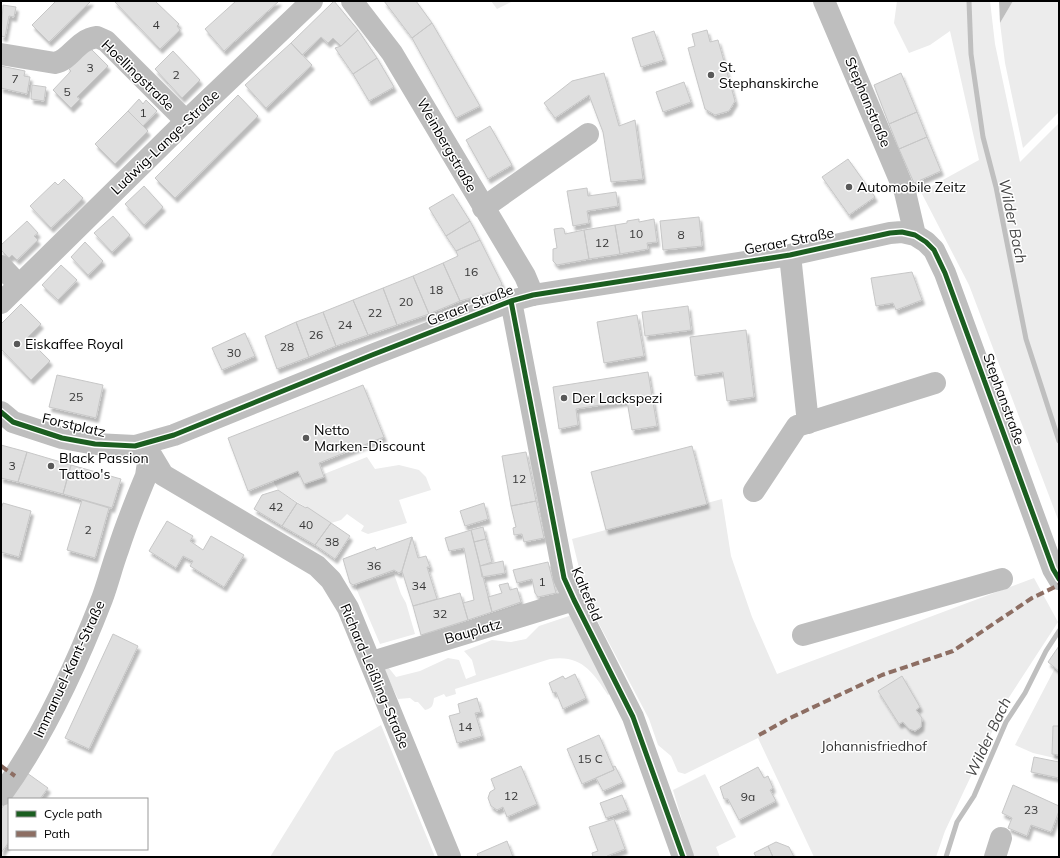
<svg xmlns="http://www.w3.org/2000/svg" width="1060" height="858" viewBox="0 0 1060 858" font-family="Mulish,sans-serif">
	<defs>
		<filter id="shadow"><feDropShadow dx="2.5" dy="4.5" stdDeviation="1" flood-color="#0004"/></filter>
	</defs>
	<rect width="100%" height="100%" fill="#fff"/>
	<!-- green -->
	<path fill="#ececec" d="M491,1H513L497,9Z
		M897,1H990L995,44L1020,162L1059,123V522L969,285L921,192L979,160L950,31L930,45L909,53L894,23Z
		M1013,1H1059V112L1023,148L1005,63L1000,23Z
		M367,457L375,469L399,465L419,470L426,477L431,490L399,500L407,523L368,534L361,531L364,526L347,514L341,520L331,523L278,490L273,481L298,471L304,484L324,477V474Z
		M722,499L731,556L752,617L777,674L1034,578L1058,622L1006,702L945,831L936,857H814L758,738L685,774L678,772L671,756L658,745L649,719L587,601L572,539Z
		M394,574L401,594L406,603L415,634L380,644L356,588L358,584Z
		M572,615L613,691L608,695C593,672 581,654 550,659L455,689L456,694L446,697L444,694L434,698C433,705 433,708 425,710L418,702H415L410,698L398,699L382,666L385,663L396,677L420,671L448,658L459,660L466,679L476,675L472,660L464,651L492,640L511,642L526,639L539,626Z
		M1055,668L1059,671V726H1053L1052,754L1059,755V759L1033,753L1015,745Z
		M381,725L435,857H270L335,752Z
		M705,774L736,837L716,847L720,857H693L673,790Z"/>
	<!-- water -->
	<path fill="#bfbfbf" d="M999,1H1013L1000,23Z"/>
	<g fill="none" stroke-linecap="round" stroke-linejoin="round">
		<!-- stream -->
		<path stroke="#bfbfbf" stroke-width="5" d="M969,1L971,54L983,137L996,187L1026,339L1059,441
			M946,857L957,822L974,796L1006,722L1025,693L1046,651L1059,631"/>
	</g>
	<!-- building -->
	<path fill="#dfdfdf" stroke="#c7c7c7" filter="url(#shadow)" d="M56,1H91L49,42L32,25Z
		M114,1H155L179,24L177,26L180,30L160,49Z
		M236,1H279L224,51L205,29Z
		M334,1L358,30L341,46L333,38L328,43L321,37L302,55L291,43Z
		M384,1H416L432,23L412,38Z
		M3,5L16,7L14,17L9,16L5,37L1,36Z
		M432,23L480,106L456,118L412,38Z
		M358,30L377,58L353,74L335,48L341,46Z
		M707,30L710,42L718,40L735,101L729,111L715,115L705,109L688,48L695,46L692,34Z
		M654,31L664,60L641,67L632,38Z
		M291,43L312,65L266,108L245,85Z
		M90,48L108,66L77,97L80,99L71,108L53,90L71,71L67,67Z
		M173,51L200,80L182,98L155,69Z
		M377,58L394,87L369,101L353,74Z
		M1,66L25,71L24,76L30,77L27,94L1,88Z
		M604,73L619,126L635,120L643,179L611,182L603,132L589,95L555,118L544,103L572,81Z
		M901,73L917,112L889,124L874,85Z
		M684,82L691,102L663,112L656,92Z
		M32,85L46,87L44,101L31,99Z
		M238,95L258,116L175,198L155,178Z
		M139,99L143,104L146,100L157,111L143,126L128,111Z
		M128,111L148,131L115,164L95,144Z
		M917,112L927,137L899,149L889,124Z
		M490,126L512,165L488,179L466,140Z
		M927,137L941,171L914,183L899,149Z
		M848,159L875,197L849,215L822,177Z
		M64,179L83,198L51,228L30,206L55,182L58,185Z
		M144,186L163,207L144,225L125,204Z
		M587,188L588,196L616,192L618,206L587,211L589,223L573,226L567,191Z
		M453,194L470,221L446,236L429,208Z
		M113,216L130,235L112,252L94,233Z
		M699,217L702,246L663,250L660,221Z
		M639,219V222L654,219L657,242L647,243L648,249L620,254L615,225L627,223V221Z
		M27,221L38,233L34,236L38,240L17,260L12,255L9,258L1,250V245Z
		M470,221L480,240L456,251L446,236Z
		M615,225L620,254L589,259L584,230Z
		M562,228L564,229L565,234L584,230L589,259L557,265L553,261V249L557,248L554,229Z
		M480,240L502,284L498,290L460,301L443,263L458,256L456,251Z
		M85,242L103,261L88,275L71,257Z
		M443,263L460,301L429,314L413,276Z
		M61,265L77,280L58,300L42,285Z
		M912,272L922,300L896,310L893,303L876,306L871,278Z
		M413,276L429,314L397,325L383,288Z
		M383,288L397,325L368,335L353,300Z
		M353,300L368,335L336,346L323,312Z
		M21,304L41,324L27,338L50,361L31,380L1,349V324Z
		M688,306L691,330L645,336L642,312Z
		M323,312L336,346L309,357L296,322Z
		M637,315L644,356L604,363L597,322Z
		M296,322L309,357L277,369L265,336Z
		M746,330L754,397L727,401L723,372L695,376L690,337Z
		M245,333L255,356L222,370L212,348Z
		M648,372L657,426L632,430L627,401L576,409L578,425L559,429L553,387Z
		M57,375L103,385L96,418L49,407Z
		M363,385L384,437L319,463L324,477L304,484L298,471L248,491L228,438Z
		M1,445L27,452L18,482L1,478Z
		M692,446L707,504L606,530L591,472Z
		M27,452L71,465L63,494L18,482Z
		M526,452L536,501L511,506L502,456Z
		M71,465L121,479L112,508L63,494Z
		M278,490L297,503L282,526L254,509L262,495Z
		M82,500L109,508L95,558L67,550Z
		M536,501L544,538L524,542L522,534L514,535L513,528L516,527L511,506Z
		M3,503L31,511L19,557L1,552V509Z
		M297,503L306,508L307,507L331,523L315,545L282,526Z
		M484,503L488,519L465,526L460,511Z
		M167,521L193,536L190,541L203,550L211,536L244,555L224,587L190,566L193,561L183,556L176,568L149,551Z
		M331,523L350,536L335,559L315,545Z
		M483,527L486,539L474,542L471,530Z
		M471,530L492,612L468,620L463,603L474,600L464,548L449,551L445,538Z
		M412,537L418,558L426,556L430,567H427L437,599L413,606L402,571Z
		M412,537L402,571L399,573L394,570L353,585L350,583L343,559L375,547L376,550Z
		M486,539L492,562L480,566L474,542Z
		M503,561L505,573L482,577L480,566Z
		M548,562L556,593L538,597L535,593L532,579L517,583L513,570Z
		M508,583L510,590L517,588L521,602L492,612L488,597L502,593L499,585Z
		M460,593L468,620L421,635L413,606Z
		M113,634L138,646L89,749L65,738Z
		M1059,646V671L1048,662Z
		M575,674L586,698L563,709L556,692L553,693L549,683L563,676L565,679Z
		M902,676L920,707L916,710L922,718L921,727L915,731L909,729L903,722L899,724L878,691Z
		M477,698L481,712L475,713L482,736L457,743L449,716L460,713L458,704Z
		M1053,726H1059V755L1052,754Z
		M599,735L614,770L582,784L567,749Z
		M1034,757L1059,762V778L1031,772Z
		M521,766L537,804L507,817L503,807L497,810L491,806L488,798L490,792L495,789L491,779Z
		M615,766L623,782L603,791L596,778L614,770L613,767Z
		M758,767L764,778L768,776L773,788L770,790L776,801L739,820L728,799H724L720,787Z
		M27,773L48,788L40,799H9V842L1,853V809Z
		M1013,785L1059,806V811L1051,832L1031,825L1027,836L1008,828L1012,818L1002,813Z
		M622,795L628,810L606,818L600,803Z
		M614,819L625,849L607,856L608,857H593L592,853L598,851L589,827Z
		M507,841L513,857H478L477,854Z
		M776,842L789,847L794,857H773L768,846Z
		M768,846L773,857H756L754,853Z"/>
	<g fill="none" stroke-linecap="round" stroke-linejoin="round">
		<!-- minor -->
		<path stroke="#bebebe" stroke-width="22" d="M352,1L392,53L525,276L533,295
			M824,1L905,192L915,235
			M1,54L55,63C71,60 76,40 97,37L106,41L186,121
			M483,208L588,134
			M790,255L808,423
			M1,266L19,285
			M511,301L564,578L574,600L633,717L683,857
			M1,303L186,121L312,1
			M1,412L13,422L62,438L95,444L135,446L174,435L372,355L511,301L533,295L790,255L890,233L902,232L915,235L926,242L934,250L945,273L1053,569L1059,579
			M145,445L163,475L317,566L331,580L348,608L450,857
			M754,491L797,426L935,383
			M803,635L1002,579
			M372,662L574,600
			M1,795C44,736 76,666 102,599C108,583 112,566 118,550C126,525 136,500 146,476L148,463L146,448
			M995,857L1001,838"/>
		<!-- quiet -->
		<path stroke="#8d6e63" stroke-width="4" stroke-dasharray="8 4" stroke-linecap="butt" d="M759,735L788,719L882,675L953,651L1032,598L1059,585
			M1,766L15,776"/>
		<!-- cycleway casing -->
		<g stroke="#fff" stroke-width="8">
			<path id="cycleway" d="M511,301L564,578L574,600L633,717L683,857
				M1,412L13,422L62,438L95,444L135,446L174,435L372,355L511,301L533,295L790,255L890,233L902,232L915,235L926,242L934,250L945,273L1053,569L1059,579"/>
		</g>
		<!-- cycleway -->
		<use href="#cycleway" stroke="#1b5e20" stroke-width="5"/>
	</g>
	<!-- markers -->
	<g fill="#595959" stroke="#fff" stroke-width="1.5">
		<circle cx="711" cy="75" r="4"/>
		<circle cx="849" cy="187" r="4"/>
		<circle cx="17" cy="344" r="4"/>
		<circle cx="564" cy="398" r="4"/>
		<circle cx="306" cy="438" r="4"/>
		<circle cx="51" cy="466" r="4"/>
	</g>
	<g text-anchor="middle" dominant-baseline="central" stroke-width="3" stroke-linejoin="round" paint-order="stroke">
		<!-- number labels -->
		<g font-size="12" fill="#383838">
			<text x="156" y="24">4</text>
			<text x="90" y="67">3</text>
			<text x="176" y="74">2</text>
			<text x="15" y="78">7</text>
			<text x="67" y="91">5</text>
			<text x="143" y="112">1</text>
			<text x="636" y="233">10</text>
			<text x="681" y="234">8</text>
			<text x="602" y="242">12</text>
			<text x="471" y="271">16</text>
			<text x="436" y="289">18</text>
			<text x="406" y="301">20</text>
			<text x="375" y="312">22</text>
			<text x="345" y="324">24</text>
			<text x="316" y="334">26</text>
			<text x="287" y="346">28</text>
			<text x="234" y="352">30</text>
			<text x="76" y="396">25</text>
			<text x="12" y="465">3</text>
			<text x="519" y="478">12</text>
			<text x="276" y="506">42</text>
			<text x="306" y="524">40</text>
			<text x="88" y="529">2</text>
			<text x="332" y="541">38</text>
			<text x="374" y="565">36</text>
			<text x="542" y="581">1</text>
			<text x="419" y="585">34</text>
			<text x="440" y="613">32</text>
			<text x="465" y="726">14</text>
			<text x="590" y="758">15 C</text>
			<text x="511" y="795">12</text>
			<text x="748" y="796">9a</text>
			<text x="1031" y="809">23</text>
		</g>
		<!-- poi labels -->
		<g font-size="14" fill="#000" stroke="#fff" text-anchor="start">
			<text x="719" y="67">St.<tspan x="719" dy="16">Stephanskirche</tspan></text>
			<text x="857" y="187">Automobile Zeitz</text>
			<text x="25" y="344">Eiskaffee Royal</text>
			<text x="572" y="398">Der Lackspezi</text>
			<text x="314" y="430">Netto<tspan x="314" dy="16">Marken-Discount</tspan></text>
			<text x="59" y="458">Black Passion<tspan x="59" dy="16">Tattoo's</tspan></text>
		</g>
		<!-- street labels -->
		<g font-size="14" fill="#000" stroke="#fff">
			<text transform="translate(138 75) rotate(44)">Hoellingstraße</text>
			<text transform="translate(868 102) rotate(67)">Stephanstraße</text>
			<text transform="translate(165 142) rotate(-44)">Ludwig-Lange-Straße</text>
			<text transform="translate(447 145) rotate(60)">Weinbergstraße</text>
			<text transform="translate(789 241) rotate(-11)">Geraer Straße</text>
			<text transform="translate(470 305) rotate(-21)">Geraer Straße</text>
			<text transform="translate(1004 399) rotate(70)">Stephanstraße</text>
			<text transform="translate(74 425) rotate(13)">Forstplatz</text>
			<text transform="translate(587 594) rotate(67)">Kaltefeld</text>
			<text transform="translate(473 631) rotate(-16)">Bauplatz</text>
			<text transform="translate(69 669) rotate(-65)">Immanuel-Kant-Straße</text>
			<text transform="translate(375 676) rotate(67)">Richard-Leißling-Straße</text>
		</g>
		<!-- park labels -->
		<g font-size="14" fill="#333" stroke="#fff">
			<text x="874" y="746">Johannisfriedhof</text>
		</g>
		<!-- water labels -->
		<g font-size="15" font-style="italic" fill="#444" stroke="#fff">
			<text transform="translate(1013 221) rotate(78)">Wilder Bach</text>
			<text transform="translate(988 737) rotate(-65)">Wilder Bach</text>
		</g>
	</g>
	<!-- border -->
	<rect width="1060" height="858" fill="none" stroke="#000000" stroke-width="4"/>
	<!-- legend -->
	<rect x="8" y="798" width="140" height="52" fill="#ffffff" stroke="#999999"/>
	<rect x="16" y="811" width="20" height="6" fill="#1b5e20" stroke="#999999"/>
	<text x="44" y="818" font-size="12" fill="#000000">Cycle path</text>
	<rect x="16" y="831" width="20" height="6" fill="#8d6e63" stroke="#999999"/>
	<text x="44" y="838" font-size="12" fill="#000000">Path</text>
</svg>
